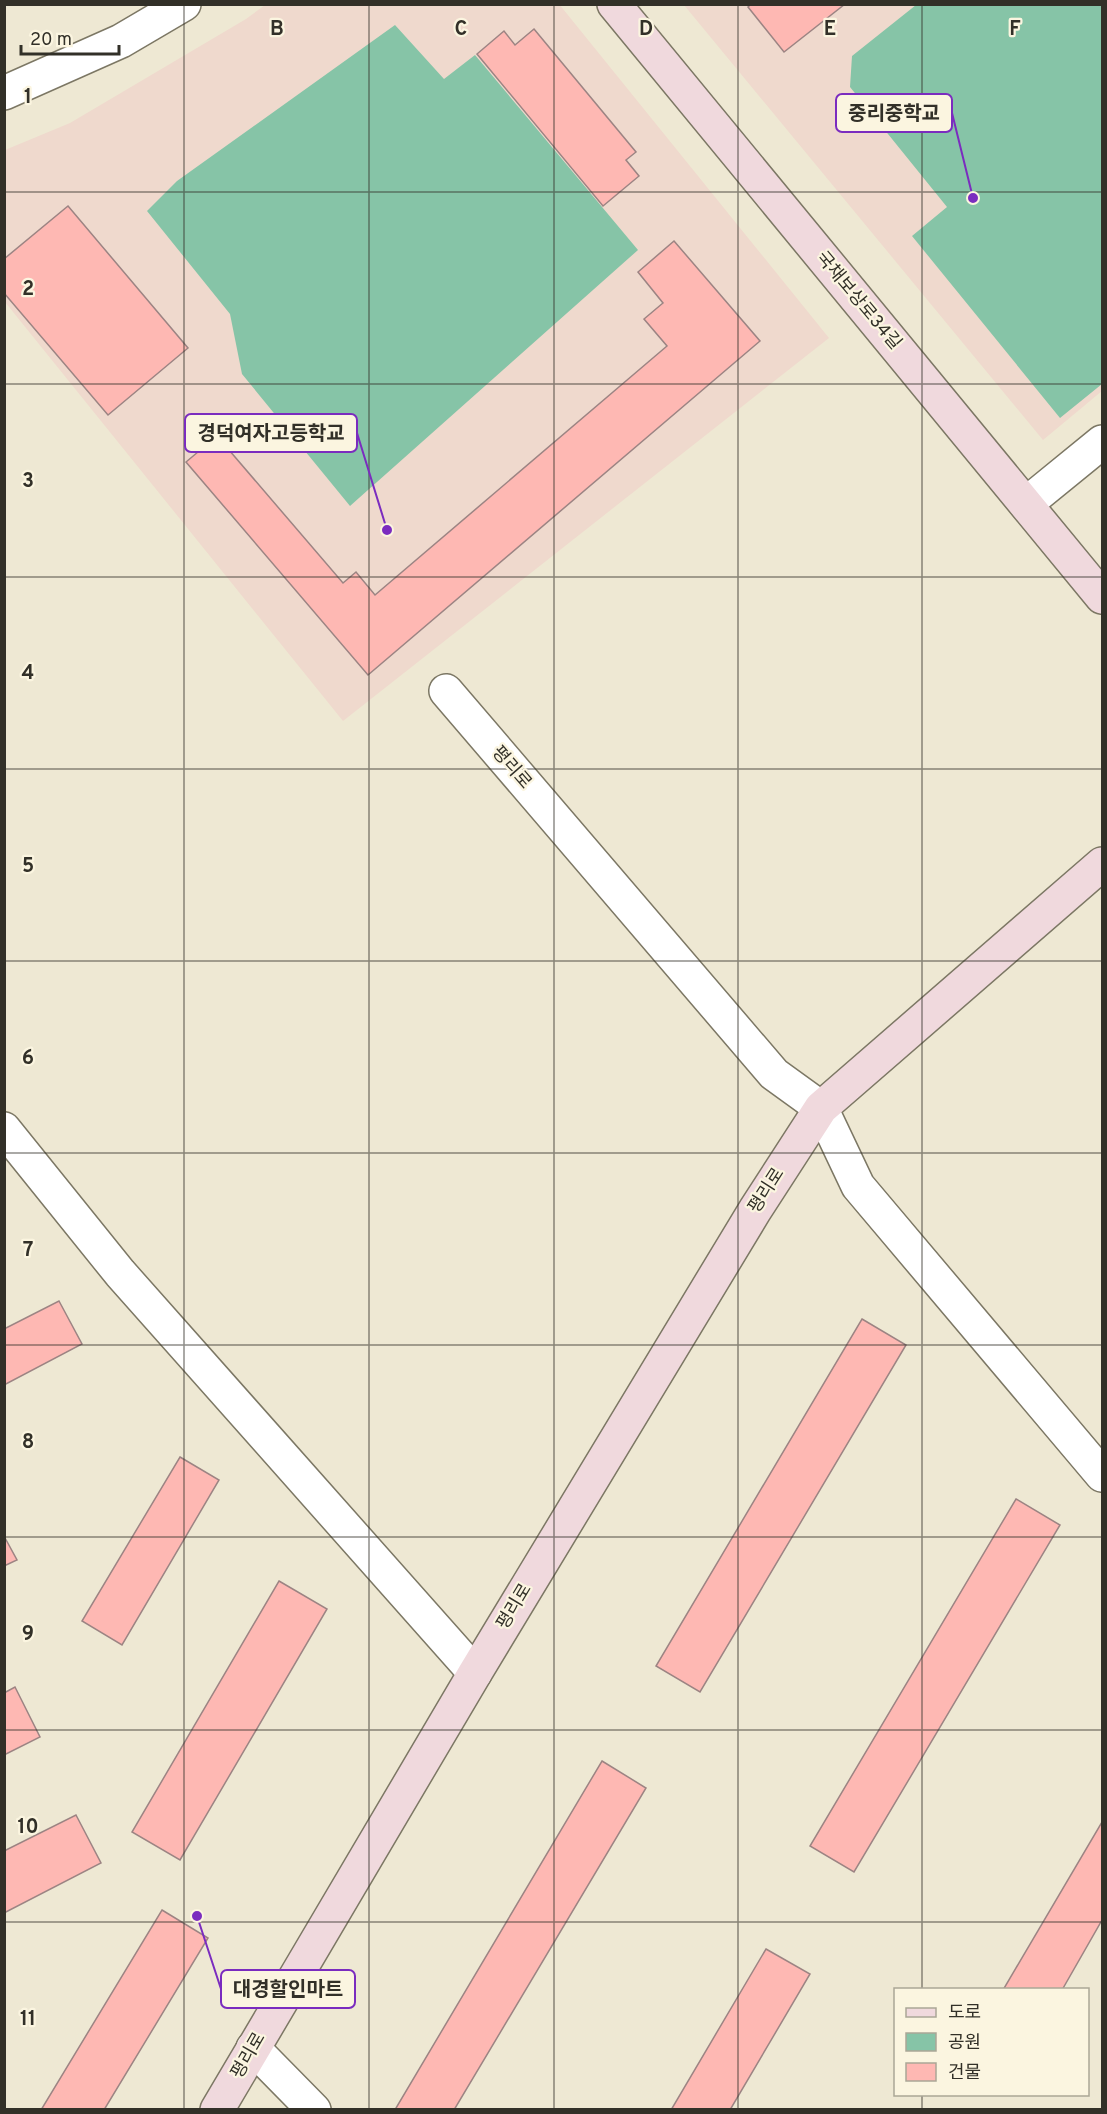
<svg xmlns="http://www.w3.org/2000/svg" width="1107" height="2114" viewBox="0 0 1107 2114" font-family="Overpass,'Noto Sans KR',sans-serif">
	<rect width="100%" height="100%" fill="#eee8d3"/>
	<!-- education -->
	<path fill="#efd9cd" d="M559,4L829,338L343,721L5,302V150L70,123L246,19L265,5Z
		M684,5H1102V391L1043,440Z"/>
	<!-- green -->
	<path fill="#86c4a7" d="M916,5H1102V384L1060,418L912,236L947,207L850,87L852,56Z
		M395,25L444,79L475,55L638,250L350,506L242,374L230,314L147,211L177,181Z"/>
	<!-- building -->
	<path fill="#feb8b3" stroke="#9c8483" stroke-width="1.5" d="M751,4H845L784,52L748,7Z
		M534,29L636,152L626,160L639,176L603,206L477,54L504,31L515,45Z
		M68,206L188,348L108,415L4,293V259Z
		M674,241L760,341L368,675L186,462L217,436L343,583L356,572L375,595L667,346L644,319L663,303L638,272Z
		M59,1301L82,1344L4,1385V1329Z
		M862,1319L906,1345L700,1692L656,1666Z
		M180,1457L219,1480L122,1645L82,1621Z
		M1016,1499L1060,1525L854,1872L810,1846Z
		M4,1536L17,1560L4,1566Z
		M279,1581L327,1609L180,1860L132,1832Z
		M15,1687L40,1737L4,1755V1693Z
		M602,1761L646,1788L454,2110H399L396,2108Z
		M76,1815L101,1863L4,1913V1851Z
		M1102,1822V1920L1062,1990H1003Z
		M162,1910L208,1938L104,2110H41Z
		M766,1949L810,1974L730,2110H671Z"/>
	<g fill="none" stroke-linecap="round" stroke-linejoin="round">
		<!-- street casing -->
		<g stroke="#7c7764" stroke-width="36">
			<path id="street" d="M4,93L121,41L184,4
				M1026,504L1102,442
				M446,691L774,1074L821,1108L858,1186L1102,1475
				M4,1129L120,1273L475,1673
				M253,2048L314,2110"/>
		</g>
		<!-- secondary casing -->
		<g stroke="#7c7764" stroke-width="36">
			<path id="secondary" d="M614,4L1102,597
				M217,2110L475,1673L755,1210L821,1108L1102,864"/>
		</g>
		<!-- street -->
		<use href="#street" stroke="#fff" stroke-width="33"/>
		<!-- secondary -->
		<use href="#secondary" stroke="#f0d9dd" stroke-width="33"/>
	</g>
	<!-- grid -->
	<path fill="none" stroke="#323028" stroke-width="1.5" stroke-opacity="0.55" d="M184,4V2110M369,4V2110M554,4V2110M738,4V2110M922,4V1990M4,192H1102M4,384H1102M4,577H1102M4,769H1102M4,961H1102M4,1153H1102M4,1345H1102M4,1537H1102M4,1730H1102M4,1922H1102M922,2094V2110"/>
	<g text-anchor="middle" dominant-baseline="central" stroke-width="4.5" stroke-linejoin="round" paint-order="stroke">
		<!-- street labels -->
		<g font-size="18" fill="#323028" stroke="#fbf5e0">
			<text transform="translate(858 301) rotate(50)">국채보상로34길</text>
			<text transform="translate(511 768) rotate(49)">평리로</text>
			<text transform="translate(767 1191) rotate(-57)">평리로</text>
			<text transform="translate(515 1607) rotate(-59)">평리로</text>
			<text transform="translate(249 2056) rotate(-60)">평리로</text>
		</g>
	</g>
	<g font-size="20" text-anchor="middle" font-weight="bold" fill="#323028" stroke="#fbf5e0" stroke-width="4.5" stroke-linejoin="round" paint-order="stroke">
		<text x="277" y="35">B</text>
		<text x="461" y="35">C</text>
		<text x="646" y="35">D</text>
		<text x="830" y="35">E</text>
		<text x="1015" y="35">F</text>
		<text x="28" y="103">1</text>
		<text x="28" y="295">2</text>
		<text x="28" y="487">3</text>
		<text x="28" y="679">4</text>
		<text x="28" y="872">5</text>
		<text x="28" y="1064">6</text>
		<text x="28" y="1256">7</text>
		<text x="28" y="1448">8</text>
		<text x="28" y="1640">9</text>
		<text x="28" y="1833">10</text>
		<text x="28" y="2025">11</text>
	</g>
	<!-- callouts -->
	<path fill="none" stroke="#7b2cbf" stroke-width="2" d="M973 198L952 113M387 530L357 433M197 1916L221 1989"/>
	<g fill="#7b2cbf" stroke="#fbf5e0" stroke-width="2">
		<circle cx="973" cy="198" r="6"/>
		<circle cx="387" cy="530" r="6"/>
		<circle cx="197" cy="1916" r="6"/>
	</g>
	<g fill="#fbf5e0" stroke="#7b2cbf" stroke-width="2">
		<rect x="836" y="94" width="116" height="38" rx="6"/>
		<rect x="185" y="414" width="172" height="38" rx="6"/>
		<rect x="221" y="1970" width="134" height="38" rx="6"/>
	</g>
	<g font-size="20" text-anchor="middle" font-weight="bold" fill="#323028">
		<text x="894" y="120">중리중학교</text>
		<text x="271" y="440">경덕여자고등학교</text>
		<text x="288" y="1996">대경할인마트</text>
	</g>
	<!-- border -->
	<rect width="1107" height="2114" fill="none" stroke="#323028" stroke-width="12"/>
	<!-- legend -->
	<rect x="894" y="1988" width="195" height="108" fill="#fbf5e0" stroke="#aba696" stroke-width="1.5"/>
	<rect x="906" y="2008" width="30" height="9" fill="#f0d9dd" stroke="#aba696" stroke-width="1.5"/>
	<text x="948" y="2018" font-size="18" fill="#323028">도로</text>
	<rect x="906" y="2033" width="30" height="18" fill="#86c4a7" stroke="#aba696" stroke-width="1.5"/>
	<text x="948" y="2048" font-size="18" fill="#323028">공원</text>
	<rect x="906" y="2063" width="30" height="18" fill="#feb8b3" stroke="#aba696" stroke-width="1.5"/>
	<text x="948" y="2078" font-size="18" fill="#323028">건물</text>
	<!-- scale -->
	<path d="M21 45v9h98v-9" fill="none" stroke="#323028" stroke-width="3"/>
	<text x="30" y="45" font-size="18" fill="#323028" stroke="#fbf5e0" stroke-width="4.5" paint-order="stroke">20 m</text>
</svg>
